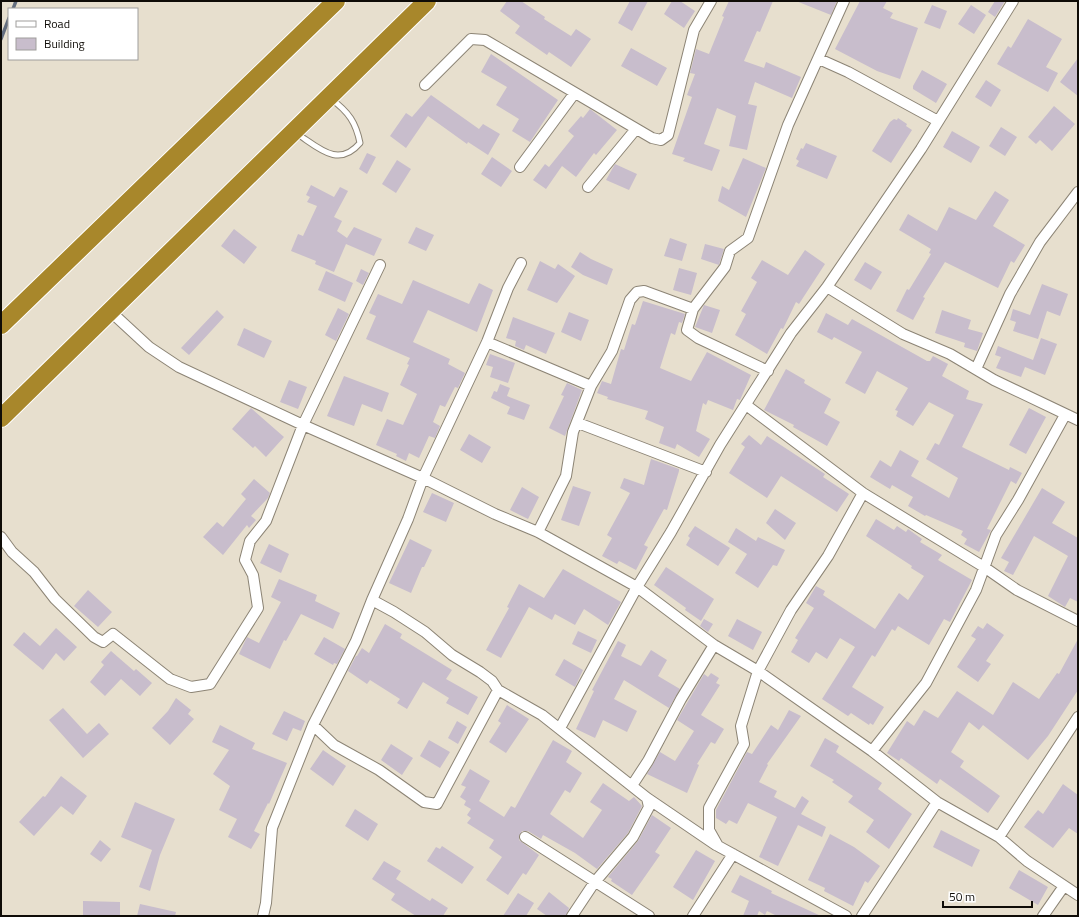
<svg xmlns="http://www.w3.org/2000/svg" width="1079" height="917" viewBox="0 0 1079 917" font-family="'Titillium Web',sans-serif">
	<rect width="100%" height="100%" fill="#e7dfce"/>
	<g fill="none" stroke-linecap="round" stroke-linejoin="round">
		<!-- stream -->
		<path stroke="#646e7f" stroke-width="3.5" d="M13,9L16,1
			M1,39L9,18"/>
	</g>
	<!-- building -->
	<path fill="#c8bdcc" d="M507,1H521L545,17L544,19L571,36L576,29L591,39L571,67L549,52L547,55L515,33L520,26L500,11Z
		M630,1H648L632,31L618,23Z
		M672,1H680L695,11L684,28L664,14Z
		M729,1H773L760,32L757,31L744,61L764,68L766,62L801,77L792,98L755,82L748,104L757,106L747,150L729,146L736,116L717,108L704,144L720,150L712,171L683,161L685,158L672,154L692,97L687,95L695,74L690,73L696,49L709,54L724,17L722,16Z
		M796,1H837L831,15Z
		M860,1H887L883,8L893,13L890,18L918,28L900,79L877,71L835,49Z
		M995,1H1005L995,17L988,12Z
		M932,5L947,11L940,29L924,23Z
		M971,5L986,15L974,34L958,24Z
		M1028,19L1062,39L1046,67L1058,73L1048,92L997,64L1008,46L1011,48Z
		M631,48L667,68L657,86L621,66Z
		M491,54L558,100L530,142L512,131L519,119L496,105L507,87L481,72Z
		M1078,58V96L1060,82Z
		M922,70L947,84L936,103L913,89V86Z
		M986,80L1001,90L991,107L975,97Z
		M431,95L479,129L483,124L500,134L488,155L468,142L467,144L428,116L406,148L390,136L406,113L412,117Z
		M1054,106L1075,124L1052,151L1040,140L1036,144L1028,137Z
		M590,109L617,130L596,155L594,153L576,177L562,166L546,189L533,180L545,164L549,167L574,136L568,131L581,116L583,118Z
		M898,118L907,124L906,126L912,130L891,163L872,151L890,122L894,119L897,120Z
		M1001,127L1017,137L1005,156L989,146Z
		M952,131L980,147L971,163L943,147Z
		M806,143L837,156L827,179L796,166L799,161L796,159L801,148L803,149Z
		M367,153L376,157L367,174L359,169Z
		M492,157L512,171L501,187L481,174Z
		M743,158L766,168L746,217L718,201L722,186L729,190Z
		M397,160L411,169L396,193L382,184Z
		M615,164L637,174L629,190L606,180Z
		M311,185L334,197L340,187L348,191L334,217L342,221L337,231L347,238L354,227L382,239L374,256L346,244L334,272L315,264L316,261L291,251L298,234L303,236L317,206L307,202L310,197L306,195Z
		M995,191L1009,200L993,226L1025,245L1014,263L1011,261L998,288L945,262L923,297L925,298L913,320L896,311L907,289L909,290L931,254L929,253L931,249L899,230L908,214L937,231L949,207L976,220Z
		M416,227L434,235L426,251L408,243Z
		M234,229L257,247L244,264L221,246Z
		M670,238L687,244L682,261L664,256Z
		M705,244L724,249L719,265L701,259Z
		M805,250L825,264L799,304L796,302L783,329L781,328L767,354L735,335L746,314L741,311L757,282L751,278L762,260L788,275Z
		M580,252L591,259L613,269L607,285L583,275L571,267Z
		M540,261L555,269L558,264L575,276L557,303L527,290Z
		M865,262L882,272L871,290L854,280Z
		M679,268L697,273L691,295L673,290Z
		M361,269L369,273L363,285L356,281Z
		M326,271L353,283L345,302L318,290Z
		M413,280L469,304L479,283L493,290L477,332L428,310L413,342L450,359L448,364L465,373L458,388L455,387L445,407L440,405L433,422L440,426L435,438L429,436L419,458L409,453L406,461L396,456L397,454L376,445L387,419L403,425L417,394L400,385L409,365L407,364L410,358L366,339L376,316L369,313L378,294L402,304Z
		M1042,284L1068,294L1060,316L1047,311L1038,339L1013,331L1016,322L1010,320L1013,309L1030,315Z
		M643,301L685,314L682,323L679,322L675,335L671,333L660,368L691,381L707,352L751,375L740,400L737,399L733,410L708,400L706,405L703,403L696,431L710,439L699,457L677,444L675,449L659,443L664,427L645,419L648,411L607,399L608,397L597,393L602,381L611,384L621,349L624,350L632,324L635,325Z
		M704,305L720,310L712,333L695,327Z
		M338,308L349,314L336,341L325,335Z
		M217,310L224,317L189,355L181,348Z
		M942,310L971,320L968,329L983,333L977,351L964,347L965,343L935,333Z
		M569,312L589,320L581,341L561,332Z
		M826,313L848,325L852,319L927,361H930L933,356L948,364L942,376L969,391L966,399L983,404L962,447L1009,470L1010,467L1022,473L1016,484L1011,481L987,529L991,530L979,552L964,544L967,539L961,535L963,531L926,515L925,516L908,506L913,497L892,485L890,489L870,477L880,460L891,467L900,450L919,461L911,476L949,498L958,478L926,459L935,443L939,445L954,415L929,402L913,426L896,416L898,411L895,410L908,388L877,371L865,394L845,383L862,352L834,337L832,340L817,332Z
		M513,317L555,333L546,354L526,345L524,350L515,346L516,341L506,338Z
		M244,328L272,341L264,358L237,345Z
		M1041,338L1057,344L1045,375L1025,367L1021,377L996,368L1001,357L995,355L998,346L1033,360Z
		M490,354L515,363L508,383L490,377L493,367L486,365Z
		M786,369L805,380L804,383L831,399L824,413L840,422L827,446L793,427L794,425L764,410Z
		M344,376L389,393L382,412L362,404L354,426L327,416Z
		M289,380L307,387L298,409L280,402Z
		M567,383L582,390L565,436L549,428L564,396L561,395Z
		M500,384L510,388L507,396L530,405L524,420L507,414L510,407L491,398L494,391L497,392Z
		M251,408L284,437L266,457L255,446L253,448L232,429Z
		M1029,408L1046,417L1026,454L1009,445Z
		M469,434L491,447L482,463L460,450Z
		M749,435L761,445L767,436L825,474L823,477L849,494L837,512L781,476L767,498L729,473L745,447L741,444Z
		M651,459L679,469V471L667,510L664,509L644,545L648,547L636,570L619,561L617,564L602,556L612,538L607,535L630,493L620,488L624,478L644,485Z
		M254,479L270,493L268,498L251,516L256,520L249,528L247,525L223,555L203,537L217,522L223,527L246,499L241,494Z
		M573,486L591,492L579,526L561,520Z
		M522,487L539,497L528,519L510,510Z
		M1042,488L1065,502L1052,523L1078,538V602L1070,598L1065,607L1048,596L1068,556L1034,536L1013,575L1004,571L1009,562L1001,558Z
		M432,493L454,503L446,522L423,512Z
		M775,509L796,523L785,540L766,523Z
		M876,519L894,530L897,526L906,532L908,529L922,539L920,542L942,555L938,560L972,580L950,622L944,619L929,645L898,626L895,631L892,629L875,657L872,655L852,687L884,707L873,725L870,723L869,725L851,713L848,716L822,699L855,647L840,638L827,659L816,652L809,663L791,652L798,640L795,638L814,608L806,603L816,586L825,591L823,595L875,629L899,593L908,600L924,576L911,568L912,566L866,536Z
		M695,526L730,548L718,566L686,545L690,538L688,536Z
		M736,528L756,541L758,537L785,550L777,566L773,565L758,588L735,573L747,554L728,542Z
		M410,539L432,550L424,567H422L411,593L389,583Z
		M269,544L289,554L281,573L260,563Z
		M666,567L714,599L701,621L685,610L686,608L654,585Z
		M563,569L621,602L608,625L584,609L575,625L555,614L552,620L529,607L501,658L486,650L509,608L507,607L519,584L544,598Z
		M279,579L317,595L315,601L340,613L333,629L301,614L286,641L284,640L270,669L239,654L247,637L259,643L281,602L271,597Z
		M88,590L112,612L98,627L74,606Z
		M704,619L713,624L708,632L700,626Z
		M737,619L762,632L753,650L728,636Z
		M987,623L1004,635L986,661L991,664L978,682L957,667L976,639L971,636L978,626L983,629Z
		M385,624L402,634L400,638L452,670L446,679L478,697L468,715L446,703L449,698L423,682L407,709L397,703L400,699L370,680L367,684L348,671L356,656H357L362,648L369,653Z
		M56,628L77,647L64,661L56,653L43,670L13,645L24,632L40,646Z
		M578,631L597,640L591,653L572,644Z
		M324,637L345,649L337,664L334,663L333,665L314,654Z
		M1078,639V690L1048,736L1028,760L983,725L979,730L969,722L951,752L964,761L960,767L1000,796L988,813L940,779L937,784L901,758L899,761L887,753L907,721L914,726L924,710L938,718L957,691L993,715L1013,682L1039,699L1057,673L1059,674Z
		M618,641L626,645L621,656L641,666L651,650L667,660L658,676L680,689L669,708L624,680L614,699L637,711L627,732L603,720L595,738L576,729L594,691L592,690Z
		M111,651L134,671L136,669L152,683L140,696L121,679L105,696L90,682L104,665L101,662Z
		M564,659L583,670L575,687L555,675Z
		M711,673L719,678L716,683L720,685L701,715L724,729L715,744L711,742L697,764L699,765L687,793L647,774L660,752L675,761L694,731L677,720L704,674L708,677Z
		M176,698L191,710L188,714L194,719L170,745L152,728L168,711Z
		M507,705L529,719L506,753L489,742L501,723L498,721Z
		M63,708L87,734L99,723L109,734L83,758L49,720Z
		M789,710L801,716L767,764L768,765L759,782L777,791L774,797L795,808L802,796L809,801L801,814L826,827L822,837L798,825L778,866L759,857L777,817L748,803L737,824L729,820L726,824L716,818V810L747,752L752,754L771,725L778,730Z
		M284,711L305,721L301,731L293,728L287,741L272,734Z
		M457,721L467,727L458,744L448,738Z
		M220,725L255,743L252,749L287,763L269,804L268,803L254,831L260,834L251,849L228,837L237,819L219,810L230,786L213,774L229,750L212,742Z
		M825,738L839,746L836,752L882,783L878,789L912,814L889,849L866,832L874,820L848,802L853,796L832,782L834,780L810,766Z
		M429,740L450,752L440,768L420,756Z
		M553,740L572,751L566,762L582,773L570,793L565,790L550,814L583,838L602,810L590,802L603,783L629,801L634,797L642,806L628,833L597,869L575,853L543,835L541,839L528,831H522L519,836V840L539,855L526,875L523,873L508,895L486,880L502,857L489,848L494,840L467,823L471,818L467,815L471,809L464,805L466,801L460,797L466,787L461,785L470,769L490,781L479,801L504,817L511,806L515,808Z
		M391,744L413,758L402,775L381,760Z
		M323,750L346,766L333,786L310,769Z
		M61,776L87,796L73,815L61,806L34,836L19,822L43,796L45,797Z
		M1063,784L1078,795V834L1069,828L1053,848L1024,827L1038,810L1043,814Z
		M135,802L175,819L160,855L150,891L139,887L152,850L121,837Z
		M355,809L378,824L368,841L345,826Z
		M652,815L671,828L655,852L660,855L632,895L611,881L612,879L608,877L638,841Z
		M941,830L980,850L972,867L933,847Z
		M830,834L854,847L880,866L868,883L865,881L853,906L824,891L825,888L808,880Z
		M100,840L111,849L101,862L90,854Z
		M442,846L474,867L462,884L427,861L436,847L440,849Z
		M696,850L715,861L693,900L673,887Z
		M384,861L401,871L396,879L430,901L432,898L448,908L443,916H416L391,900L395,894L372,879Z
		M1019,870L1048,887L1038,905L1009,888Z
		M740,875L772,891L771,893L821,916H777L767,911L765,915L759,911L757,916H743L749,901L731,892Z
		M549,892L569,908L566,916H547L537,909Z
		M518,893L534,903L526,916H503Z
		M83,901L120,902V916L83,915Z
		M140,904L176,912L175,916H137Z"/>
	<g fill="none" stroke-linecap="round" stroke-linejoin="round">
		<!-- lane casing -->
		<g stroke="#8c8475" stroke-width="7">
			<path id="lane" d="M296,133C318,147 338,169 360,143C356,123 349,112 331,99"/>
		</g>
		<!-- street casing -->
		<g stroke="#8c8475" stroke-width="12">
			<path id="street" d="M819,59L848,72L938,121
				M425,85L471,39L485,40L652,138L661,140L668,135L694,30L711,1
				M520,167L574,94
				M588,187L636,129
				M827,287L903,334L950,354L994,380L1078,420
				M693,309L725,267L730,251L748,238L788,125L844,1
				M110,311L149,347L179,367L303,425L423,478L495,514L538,532L637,587L714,645L758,671L872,751L937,802L999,837L1027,861L1078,895
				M487,342L591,386
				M976,369L1010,294L1040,242L1078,192
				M746,405L863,493L984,567L1017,590L1078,621
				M578,423L706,472
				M538,532L566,476L573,432L591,386L612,351L630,300L637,292L644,291L693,309L687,330L698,338L768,371
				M1,537L12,552L34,572L55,599L94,637L103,642L113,634L170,679L191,687L210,684L258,608L253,575L245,560L250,541L266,521L303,425L380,265
				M372,600L394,612L425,632L452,655L480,672L492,681L498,690L542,715L647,798L649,807L633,837L594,883L572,916
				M313,725L334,745L379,770L424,802L437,804L498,690
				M560,728L637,587L671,532L720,445L791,333L827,287L921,149L1013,1
				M872,751L926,683L976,590L996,535L1018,500L1065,415
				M633,784L648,761L681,699L714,645
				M647,798L716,845
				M525,837L649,916
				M999,837L1078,717
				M263,916L266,903L272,828L313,725L356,641L372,600L408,519L423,478L487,342L508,288L521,263
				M693,916L733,854
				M846,916L718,846L709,830V808L744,744L741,726L758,671L791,610L828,556L863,493
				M862,916L937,802
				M1043,916L1064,886"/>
		</g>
		<!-- highway casing -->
		<g stroke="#fff" stroke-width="20">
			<path id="highway" d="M1,325L336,1
				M1,418L427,1"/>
		</g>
		<!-- lane -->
		<use href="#lane" stroke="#fff" stroke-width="5"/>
		<!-- street -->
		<use href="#street" stroke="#fff" stroke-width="10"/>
		<!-- highway -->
		<use href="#highway" stroke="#a8872b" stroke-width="18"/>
	</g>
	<!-- border -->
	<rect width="1079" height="917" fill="none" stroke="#0f0c07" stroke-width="4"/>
	<!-- legend -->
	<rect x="8" y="8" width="130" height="52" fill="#ffffff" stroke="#9f9e9c"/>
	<rect x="16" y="21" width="20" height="6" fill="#ffffff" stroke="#9f9e9c"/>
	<text x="44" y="28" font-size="12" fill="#0f0c07">Road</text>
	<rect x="16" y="38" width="20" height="12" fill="#c8bdcc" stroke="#9f9e9c"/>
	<text x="44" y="48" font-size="12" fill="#0f0c07">Building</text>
	<!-- scale -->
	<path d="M943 901v6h89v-6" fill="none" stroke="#0f0c07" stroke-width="2"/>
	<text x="949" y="901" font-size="12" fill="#0f0c07" stroke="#ffffff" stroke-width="3" paint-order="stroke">50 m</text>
</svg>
